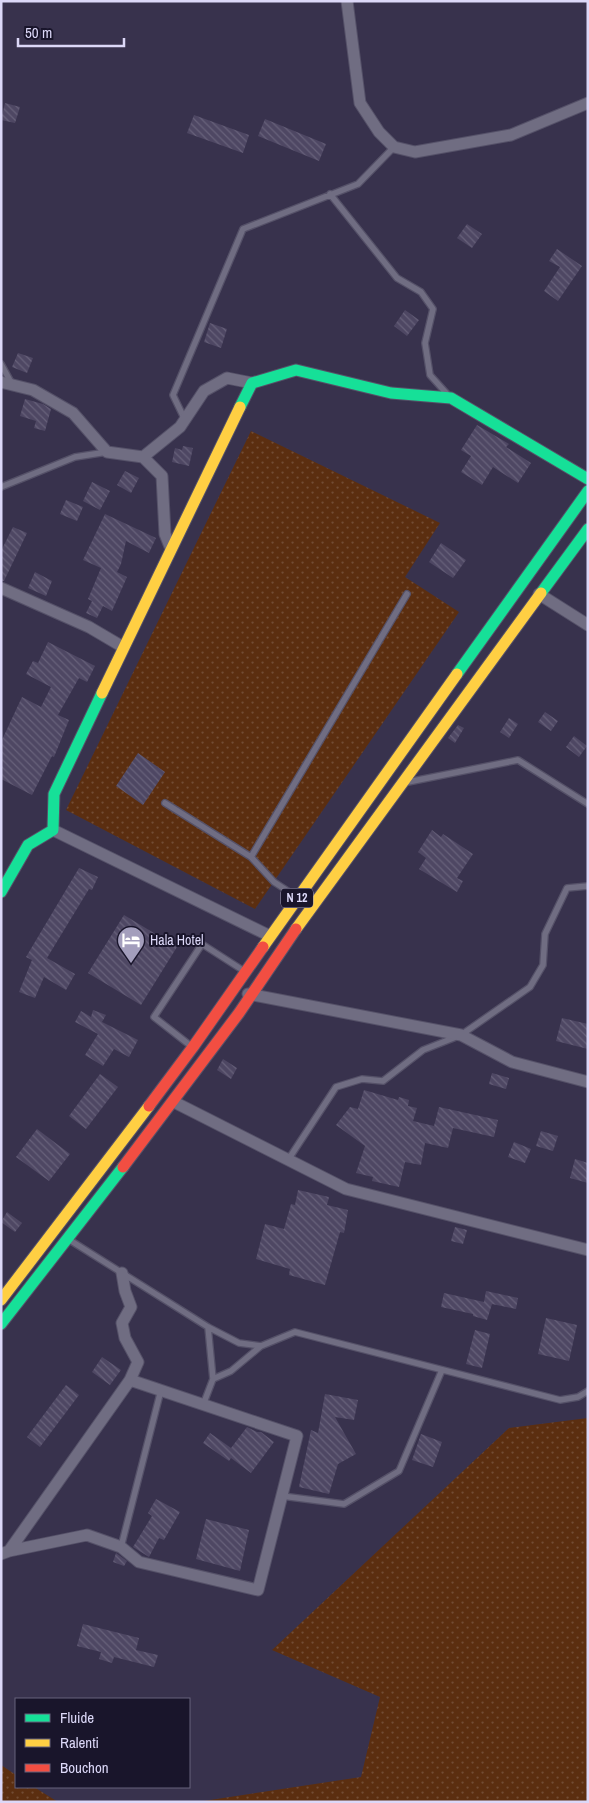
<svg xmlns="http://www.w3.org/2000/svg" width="589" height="1803" viewBox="0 0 589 1803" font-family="'Archivo Narrow',sans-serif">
	<defs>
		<pattern id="grass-dots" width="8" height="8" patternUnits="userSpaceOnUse" patternTransform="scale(1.25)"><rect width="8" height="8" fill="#5b2e10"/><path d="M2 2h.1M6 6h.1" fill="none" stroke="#724c34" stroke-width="1.8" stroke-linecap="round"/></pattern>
		<pattern id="building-back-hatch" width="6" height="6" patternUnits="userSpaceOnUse" patternTransform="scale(1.25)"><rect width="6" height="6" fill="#4e4763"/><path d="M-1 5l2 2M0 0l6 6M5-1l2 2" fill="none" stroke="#67617a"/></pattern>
	</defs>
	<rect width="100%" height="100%" fill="#38324d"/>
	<!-- grass -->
	<path fill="url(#grass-dots)" d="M251,431L440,523L405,577L459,612L255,909L66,810Z
		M588,1418V1802H197L361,1777L380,1697L272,1650L509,1428Z
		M1,1765L16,1775V1787H34L58,1802H1Z"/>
	<!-- building -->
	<path fill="url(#building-back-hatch)" d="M5,103L20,107L15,123L1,120Z
		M194,115L249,135L243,153L187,133Z
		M265,119L326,144L319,161L258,136Z
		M467,224L482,234L472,248L457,238Z
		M557,249L582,266L558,301L544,291L560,267L549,261Z
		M405,310L419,320L407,336L394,326Z
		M210,323L227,329L221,348L204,342Z
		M18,353L33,358L27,373L12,367Z
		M25,399L43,404L51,409L45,431L34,428L36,421L20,416Z
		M477,425L509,444L506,447L531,463L518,483L493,467L482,485L461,472L471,456L461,450Z
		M183,446L193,448L189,466L172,462L175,448L182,450Z
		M125,471L139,478L131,493L117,485Z
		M92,482L110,491L100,510L83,501Z
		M66,500L83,507L77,521L60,514Z
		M105,514L156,538L149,553L126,541L121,564L117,572L127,577L112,611L103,606L97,618L86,613L92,601L88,599L101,568L83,560Z
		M13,527L27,533L4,581H1V551Z
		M441,543L466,560L453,578L429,562Z
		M35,572L52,581L46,596L28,588Z
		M48,642L95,666L87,682L79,678L58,715L69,720L54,757L52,756L32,795L1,779V742L22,697L41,707L51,687L26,674L33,661L38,663Z
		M545,712L558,721L551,731L538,722Z
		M509,718L518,724L509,738L500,732Z
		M458,725L464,728L455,743L448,738Z
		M574,736L587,746L579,757L566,747Z
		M138,753L165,772L143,805L116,786Z
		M432,830L441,837L443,834L473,854L457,878L463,881L457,892L419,869L426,858L418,852Z
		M79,868L98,877L92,890L89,889L47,958L75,974L66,990L44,977L35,998L19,992L32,960L26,957Z
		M124,915L177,947L141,1005L88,973Z
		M93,1010L106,1015L102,1022L138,1040L129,1057L114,1049L103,1066L85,1055L98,1034L75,1022L81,1011L91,1017Z
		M562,1018L588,1024V1049L556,1041Z
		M223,1059L237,1068L231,1079L217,1070Z
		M492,1073L509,1078L506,1089L489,1084Z
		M100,1074L118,1087L86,1129L69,1116Z
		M364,1090L398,1100L399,1097L409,1100L408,1106L417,1108L413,1121L434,1126L439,1107L498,1120L494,1137L453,1128L448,1148L425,1143L421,1165L405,1162L399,1187L372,1181L373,1177L356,1173L365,1146L336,1125L350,1107L358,1109Z
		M37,1129L70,1154L49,1181L16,1157Z
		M541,1131L558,1136L553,1151L536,1146Z
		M514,1142L531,1149L525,1163L508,1157Z
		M575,1159L588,1163V1183L570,1178Z
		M298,1190L329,1197L327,1205L348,1210L344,1233L340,1232L325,1285L289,1275L290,1269L256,1259L265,1224L284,1229L291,1204L295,1205Z
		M7,1212L22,1223L15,1232L1,1222Z
		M455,1227L467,1230L463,1244L451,1241Z
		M486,1291L518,1298L516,1309L487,1303L492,1304L487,1320L473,1316V1314L441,1307L444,1293L484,1302Z
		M546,1318L577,1325L569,1361L538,1354Z
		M475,1330L490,1334L482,1368L466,1364Z
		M102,1357L121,1370L110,1385L92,1372Z
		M66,1385L79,1395L40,1447L27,1437Z
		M325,1394L358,1400L354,1420L335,1417L356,1454L338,1464L329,1494L299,1487L311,1430L318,1433Z
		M247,1427L257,1432H261L274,1442L251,1473L231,1458L229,1461L203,1443L210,1433L231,1448Z
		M421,1434L442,1442L433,1467L412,1460Z
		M156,1499L180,1512L164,1540L159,1538L149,1557L133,1547L152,1516L148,1513Z
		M206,1519L249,1530L240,1571L196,1559Z
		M116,1553L127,1561L124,1566L113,1562Z
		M83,1624L139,1638L136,1650L158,1655L154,1667L114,1657L112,1663L99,1659L101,1652L77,1646Z"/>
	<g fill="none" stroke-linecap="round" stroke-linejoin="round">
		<!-- lane casing -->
		<g stroke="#555168" stroke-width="8">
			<path id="lane" d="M330,194L397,278L421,292L433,309L425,343L430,375L448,395
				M1,364L12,384
				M185,420L173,395L243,229L358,184L394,147
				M1,487L75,457L107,452
				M408,782L518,760L588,804
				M165,803L251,857L274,882L297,897
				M251,857L407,594
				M191,1046L154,1017L202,944L244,971
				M288,1160L336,1087L362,1079L383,1081L423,1050L461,1035L530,987L543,965L545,934L567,888L588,886
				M68,1239L208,1327L239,1343L261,1346L295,1332L560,1400L578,1397L588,1391
				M213,1379L231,1371L261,1346
				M203,1405L213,1379L208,1327
				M282,1496L344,1504L399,1471L442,1370
				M121,1547L161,1390"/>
		</g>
		<!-- street casing -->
		<g stroke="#555168" stroke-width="13">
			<path id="street" d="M347,1L360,103L379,132L394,147L415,152L511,135L588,103
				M1,382L33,390L73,413L107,452L143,457L180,427L204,391L227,378L252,383
				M143,457L162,476L165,534L171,549
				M1,588L89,627L123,647
				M539,594L588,625
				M53,830L270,936
				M248,994L461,1035L512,1062L588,1082
				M174,1102L346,1189L588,1250
				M9,1551L87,1535L121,1547L139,1562L258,1590L297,1436L130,1380
				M1,1554L9,1551L130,1380L138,1362L125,1338L122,1323L131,1307L125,1291L122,1273"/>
		</g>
		<!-- fast casing -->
		<g stroke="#555168" stroke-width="13">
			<path id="fast" d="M240,407L252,383L296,370L391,393L451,398L588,479
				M541,593L588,529
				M457,674L588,491
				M1,892L28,845L53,830L54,794L102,693
				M1,1324L123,1167"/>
		</g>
		<!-- slow casing -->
		<g stroke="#555168" stroke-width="13">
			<path id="slow" d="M102,693L240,407
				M296,929L541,593
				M263,947L457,674
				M1,1300L149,1106"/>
		</g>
		<!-- jam casing -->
		<g stroke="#555168" stroke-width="13">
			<path id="jam" d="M149,1106L193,1047L263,947
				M123,1167L239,1013L296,929"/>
		</g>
		<!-- lane -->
		<use href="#lane" stroke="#706d82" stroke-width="5.5"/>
		<!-- street -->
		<use href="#street" stroke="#706d82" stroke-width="11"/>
		<!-- fast -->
		<use href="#fast" stroke="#16e098" stroke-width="11"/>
		<!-- slow -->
		<use href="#slow" stroke="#ffcf43" stroke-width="11"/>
		<!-- jam -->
		<use href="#jam" stroke="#f24e42" stroke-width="11"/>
	</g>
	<!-- icons -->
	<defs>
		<g id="hotel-pin" transform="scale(1.4375)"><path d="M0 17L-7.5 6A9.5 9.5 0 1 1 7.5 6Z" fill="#a39ebc" stroke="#19152b"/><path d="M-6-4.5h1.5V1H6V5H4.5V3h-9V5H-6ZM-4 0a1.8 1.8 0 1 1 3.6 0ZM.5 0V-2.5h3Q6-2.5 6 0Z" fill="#fff"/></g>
	</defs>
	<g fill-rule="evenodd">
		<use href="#hotel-pin" x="131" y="940"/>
	</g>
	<g text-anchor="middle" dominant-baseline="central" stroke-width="4" stroke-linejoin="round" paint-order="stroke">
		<!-- shield labels -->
		<rect fill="#19152b" stroke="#a29eba" stroke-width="1" x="281" y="888.5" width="32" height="19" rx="4"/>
		<g font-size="12" font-weight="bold" fill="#dcd8f8">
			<text x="297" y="898">N 12</text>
		</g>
		<!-- poi labels -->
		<g font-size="14" fill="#dcd8f8" stroke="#19152b" text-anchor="start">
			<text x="150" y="940">Hala Hotel</text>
		</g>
	</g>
	<!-- border -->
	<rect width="589" height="1803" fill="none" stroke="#dcd8f8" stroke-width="5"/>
	<!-- legend -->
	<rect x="15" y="1698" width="175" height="90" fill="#19152b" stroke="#67637d"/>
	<rect x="25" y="1714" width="25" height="8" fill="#16e098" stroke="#67637d"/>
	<text x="60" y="1723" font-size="15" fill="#dcd8f8">Fluide</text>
	<rect x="25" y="1739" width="25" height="8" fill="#ffcf43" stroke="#67637d"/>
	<text x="60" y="1748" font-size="15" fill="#dcd8f8">Ralenti</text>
	<rect x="25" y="1764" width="25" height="8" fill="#f24e42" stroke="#67637d"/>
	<text x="60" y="1773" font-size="15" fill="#dcd8f8">Bouchon</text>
	<!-- scale -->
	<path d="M18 38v8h106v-8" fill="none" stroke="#dcd8f8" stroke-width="2.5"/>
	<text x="25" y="38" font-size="15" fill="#dcd8f8" stroke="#19152b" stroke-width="4" paint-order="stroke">50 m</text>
</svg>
